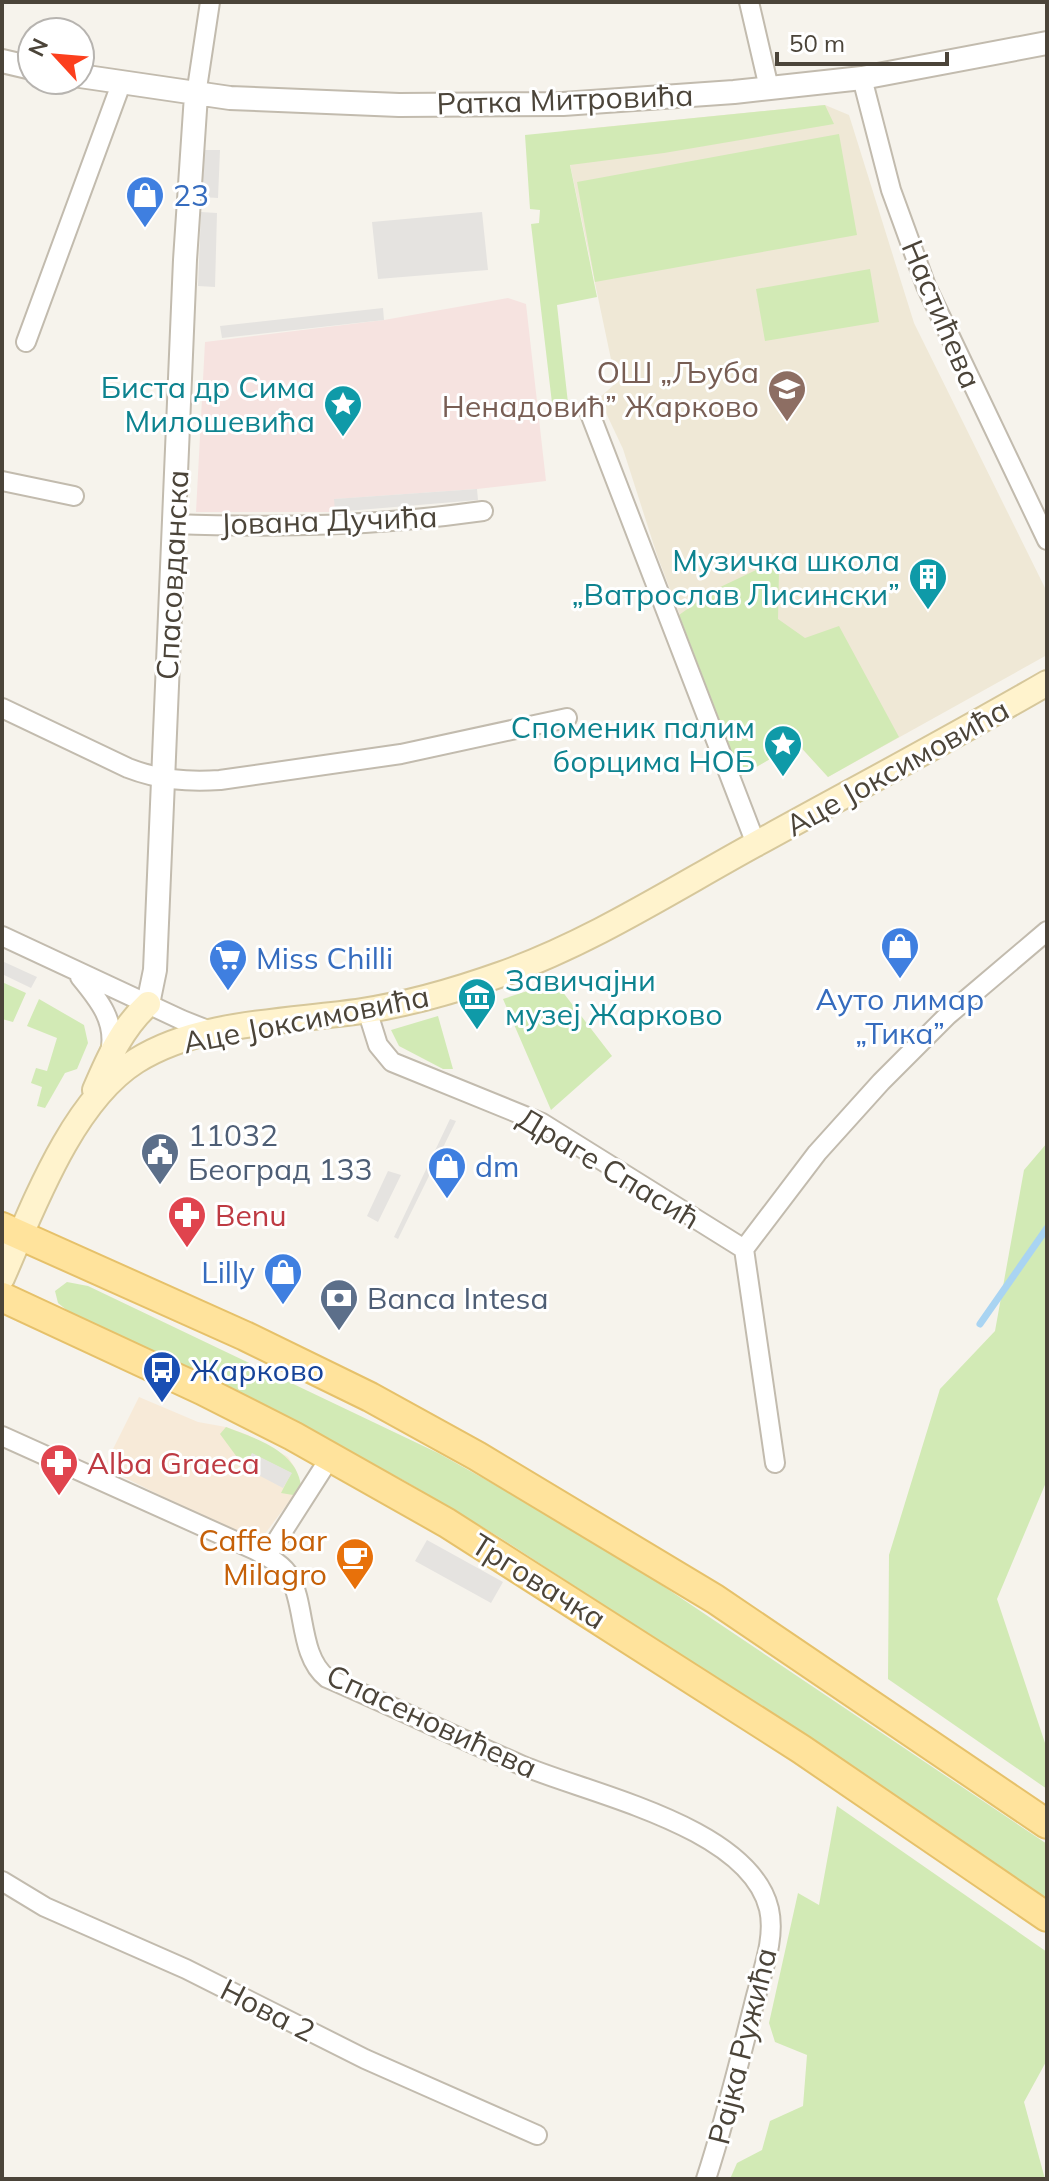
<svg xmlns="http://www.w3.org/2000/svg" width="1049" height="2181" viewBox="0 0 1049 2181" font-family="Mulish,sans-serif">
	<rect width="100%" height="100%" fill="#f6f3ec"/>
	<!-- commercial -->
	<path fill="#f7ead8" d="M139,1397L198,1422L226,1427L248,1435L288,1457L295,1468L301,1486L261,1539L252,1542L104,1467Z"/>
	<!-- education -->
	<path fill="#efe8d6" d="M825,105L849,115L914,323L1047,592V655L828,777L797,743L741,776L657,555L623,449L599,398L616,383L563,131Z"/>
	<!-- medical -->
	<path fill="#f6e3e0" d="M508,298L526,304L546,481L477,489L335,499V512H196L205,342L384,320Z"/>
	<!-- green -->
	<path fill="#d2eab5" d="M825,105L834,124L664,153L570,165L597,297L557,305L568,403H552L531,224L539,223L540,210L530,209L525,135Z
		M839,134L857,235L595,282L577,182Z
		M870,269L879,322L765,341L756,289Z
		M773,562L779,570L778,619L805,638L839,626L899,737L828,777L797,743L741,776L679,615L714,590Z
		M2,982L26,993L13,1022L2,1019Z
		M555,982L612,1056L551,1110L503,999Z
		M39,999L84,1025L88,1043L77,1069L65,1073L45,1108L37,1106L42,1087L31,1083L36,1068L47,1071L57,1038L27,1026Z
		M438,1016L453,1069H443L399,1046L391,1030Z
		M1047,1143V1480L997,1599L1047,1749V1789L888,1679L889,1555L940,1389L995,1331L1024,1170Z
		M67,1282L88,1286L438,1453L599,1543L1047,1844V1901L768,1712L499,1537L405,1481L277,1414L74,1316L58,1303L55,1291Z
		M226,1427C254,1438 297,1450 301,1486L293,1495L281,1493L291,1473L253,1454L245,1468L220,1434Z
		M837,1806L1047,1952V2060L1024,2102L1045,2179H730L737,2163L762,2150L770,2121L803,2106L807,2055L775,2042L769,2023L798,1893L819,1905Z"/>
	<!-- parking -->
	<path fill="#e5e3e0" d="M204,150H220L218,198L202,197Z
		M201,212L217,213L215,287L198,286Z
		M482,212L488,270L378,279L372,222Z
		M383,308L384,320L222,338L220,326Z
		M477,489L478,500L335,512L334,499Z
		M2,961L37,977L31,988L2,974Z
		M450,1119L456,1121L398,1239L394,1237Z
		M388,1171L401,1175L378,1222L367,1216Z
		M252,1453L292,1473L283,1488L245,1468Z
		M427,1540L503,1582L491,1603L415,1561Z"/>
	<g fill="none" stroke-linecap="round" stroke-linejoin="round">
		<!-- stream -->
		<path stroke="#a9d4f2" stroke-width="7" d="M980,1324L1047,1228"/>
		<!-- minor casing -->
		<g stroke="#c2bbae" stroke-width="22">
			<path id="minor" d="M749,2L769,88
				M862,78L891,190L926,286L1047,540
				M196,95L210,2
				M26,342L121,84
				M589,411L756,844
				M2,481L74,496
				M174,524C280,528 378,526 483,511
				M2,708L128,768C159,780 187,782 220,780L401,754L567,718
				M2,936L182,1020L210,1031
				M80,977C99,1000 117,1022 110,1053
				M367,1010L378,1045L392,1062L542,1123L744,1249
				M2,1436L255,1550C268,1557 283,1564 290,1577C306,1607 299,1656 327,1678C392,1706 456,1737 521,1765C589,1794 749,1826 769,1909C776,1940 761,1974 754,2004C739,2063 725,2121 706,2179
				M775,1463L744,1249L817,1153L881,1082L948,1015L1047,931
				M267,1556L331,1456
				M2,1881L45,1907L186,1969L365,2059L537,2135"/>
		</g>
		<!-- tertiary casing -->
		<g stroke="#c2bbae" stroke-width="26">
			<path id="tertiary" d="M2,61L32,68
				M80,76L230,98L399,105L563,104L734,92L862,78L1047,43
				M148,1004L155,970L185,260L196,95"/>
		</g>
		<!-- secondary casing -->
		<g stroke="#d6c79b" stroke-width="28">
			<path id="secondary" d="M95,1090C109,1057 122,1028 148,1004
				M2,1278C32,1210 71,1102 136,1061C199,1021 289,1022 362,1011C409,1004 457,990 502,974C590,943 672,890 754,845C852,791 950,739 1047,683"/>
		</g>
		<!-- primary casing -->
		<g stroke="#e6c16a" stroke-width="32">
			<path id="primary" d="M2,1227L245,1336L370,1397L477,1456L715,1599L1047,1824
				M2,1297L202,1390L293,1436L447,1523L801,1749L1047,1917"/>
		</g>
		<!-- minor -->
		<use href="#minor" stroke="#fff" stroke-width="18"/>
		<!-- tertiary -->
		<use href="#tertiary" stroke="#fff" stroke-width="22"/>
		<!-- secondary -->
		<use href="#secondary" stroke="#fff3cd" stroke-width="24"/>
		<!-- primary -->
		<use href="#primary" stroke="#ffe39c" stroke-width="28"/>
	</g>
	<!-- icons -->
	<defs>
		<g id="shop-pin" transform="scale(2)"><path d="M0 17L-7.5 6A9.5 9.5 0 1 1 7.5 6Z" fill="#3f7fe0" stroke="#fff"/><path d="M-5-2.5h2.3a2.7 3.5 0 0 1 5.4 0H5L5.5 6h-11ZM-1.5-2.5h3a1.5 2.3 0 0 0-3 0Z" fill="#fff"/></g>
		<g id="school-pin" transform="scale(2)"><path d="M0 17L-7.5 6A9.5 9.5 0 1 1 7.5 6Z" fill="#8d6e63" stroke="#fff"/><path d="M0-5L7-2L0 1L-7-2ZM-4 1L0 2.5L4 1V4Q0 6-4 4Z" fill="#fff"/></g>
		<g id="sight-pin" transform="scale(2)"><path d="M0 17L-7.5 6A9.5 9.5 0 1 1 7.5 6Z" fill="#0f9aa8" stroke="#fff"/><path d="M0-6L1.8-2.2L6-1.7L2.9 1.2L3.7 5.4L0 3.3L-3.7 5.4L-2.9 1.2L-6-1.7L-1.8-2.2Z" fill="#fff"/></g>
		<g id="building-pin" transform="scale(2)"><path d="M0 17L-7.5 6A9.5 9.5 0 1 1 7.5 6Z" fill="#0f9aa8" stroke="#fff"/><path d="M-4-6H4V6H1V3H-1V6H-4ZM-2.5-4.3h1.7v1.8h-1.7ZM.8-4.3h1.7v1.8H.8ZM-2.5-1h1.7V.8h-1.7ZM.8-1h1.7V.8H.8Z" fill="#fff"/></g>
		<g id="supermarket-pin" transform="scale(2)"><path d="M0 17L-7.5 6A9.5 9.5 0 1 1 7.5 6Z" fill="#3f7fe0" stroke="#fff"/><path d="M-6-5.5h2.5l.6 2H6L4.5 2H-2.5L-4.4-4H-6ZM-1.5 3.2a1.3 1.3 0 1 0 .1 0ZM3 3.2a1.3 1.3 0 1 0 .1 0Z" fill="#fff"/></g>
		<g id="museum-pin" transform="scale(2)"><path d="M0 17L-7.5 6A9.5 9.5 0 1 1 7.5 6Z" fill="#0f9aa8" stroke="#fff"/><path d="M0-6L6-3V-2H-6V-3ZM-5-1h2V3h-2ZM-1-1h2V3h-2ZM3-1h2V3H3ZM-6 4H6V6H-6Z" fill="#fff"/></g>
		<g id="civic-pin" transform="scale(2)"><path d="M0 17L-7.5 6A9.5 9.5 0 1 1 7.5 6Z" fill="#5c6f8a" stroke="#fff"/><path d="M-.6-6.5H3V-4.5H.6V-3L4-1V1h2V6H-6V1h2V-1L-.6-3ZM-1.2 2.5V6h2.4V2.5Z" fill="#fff"/></g>
		<g id="pharmacy-pin" transform="scale(2)"><path d="M0 17L-7.5 6A9.5 9.5 0 1 1 7.5 6Z" fill="#e0444e" stroke="#fff"/><path d="M-2-6h4v4h4v4h-4v4h-4v-4h-4v-4h4Z" fill="#fff"/></g>
		<g id="bank-pin" transform="scale(2)"><path d="M0 17L-7.5 6A9.5 9.5 0 1 1 7.5 6Z" fill="#5c6f8a" stroke="#fff"/><path d="M-6-4H6V4H-6ZM0-2.3a2.3 2.3 0 1 0 0 4.6a2.3 2.3 0 1 0 0-4.6Z" fill="#fff"/></g>
		<g id="bus-pin" transform="scale(2)"><path d="M0 17L-7.5 6A9.5 9.5 0 1 1 7.5 6Z" fill="#1a4fb4" stroke="#fff"/><path d="M-5-6H5V4H4V6H2V4H-2V6H-4V4H-5ZM-3.5-4V0h7V-4ZM-3.5 1.2v1.5H-2V1.2ZM2 1.2v1.5H3.5V1.2Z" fill="#fff"/></g>
		<g id="cafe-pin" transform="scale(2)"><path d="M0 17L-7.5 6A9.5 9.5 0 1 1 7.5 6Z" fill="#e8710a" stroke="#fff"/><path d="M-5.5-4.5H6V0H3Q3 3.5 0 3.5H-2.5Q-5.5 3.5-5.5 0ZM3-3.2v2h1.7v-2ZM-6 4.5H4V6H-6Z" fill="#fff"/></g>
	</defs>
	<g fill-rule="evenodd">
		<use href="#shop-pin" x="145" y="195"/>
		<use href="#school-pin" x="787" y="389"/>
		<use href="#sight-pin" x="343" y="404"/>
		<use href="#building-pin" x="928" y="577"/>
		<use href="#sight-pin" x="783" y="744"/>
		<use href="#shop-pin" x="900" y="946"/>
		<use href="#supermarket-pin" x="228" y="958"/>
		<use href="#museum-pin" x="477" y="997"/>
		<use href="#civic-pin" x="160" y="1152"/>
		<use href="#shop-pin" x="447" y="1166"/>
		<use href="#pharmacy-pin" x="187" y="1215"/>
		<use href="#shop-pin" x="283" y="1272"/>
		<use href="#bank-pin" x="339" y="1298"/>
		<use href="#bus-pin" x="162" y="1370"/>
		<use href="#pharmacy-pin" x="59" y="1463"/>
		<use href="#cafe-pin" x="355" y="1557"/>
	</g>
	<g text-anchor="middle" dominant-baseline="central" stroke-width="6" stroke-linejoin="round" paint-order="stroke">
		<!-- street labels -->
		<g font-size="30" fill="#4b4439" stroke="#fff">
			<text transform="translate(565 99) rotate(-2)">Ратка Митровића</text>
			<text transform="translate(942 314) rotate(67)">Настићева</text>
			<text transform="translate(329 520) rotate(-2)">Јована Дучића</text>
			<text transform="translate(172 575) rotate(-87)">Спасовданска</text>
			<text transform="translate(897 767) rotate(-29)">Аце Јоксимовића</text>
			<text transform="translate(306 1019) rotate(-11)">Аце Јоксимовића</text>
			<text transform="translate(609 1168) rotate(31)">Драге Спасић</text>
			<text transform="translate(539 1581) rotate(32)">Трговачка</text>
			<text transform="translate(432 1721) rotate(25)">Спасеновићева</text>
			<text transform="translate(268 2010) rotate(27)">Нова 2</text>
			<text transform="translate(742 2046) rotate(-76)">Рајка Ружића</text>
		</g>
		<!-- shop labels -->
		<g font-size="30" fill="#366cbe" stroke="#fff" text-anchor="start">
			<text x="173" y="195">23</text>
			<text x="256" y="958">Miss Chilli</text>
			<text x="900" y="999" text-anchor="middle">Ауто лимар<tspan x="900" dy="34">„Тика”</tspan></text>
			<text x="475" y="1166">dm</text>
			<text x="255" y="1272" text-anchor="end">Lilly</text>
		</g>
		<!-- education labels -->
		<g font-size="30" fill="#785e54" stroke="#fff" text-anchor="end">
			<text x="759" y="372">ОШ „Љуба<tspan x="759" dy="34">Ненадовић” Жарково</tspan></text>
		</g>
		<!-- culture labels -->
		<g font-size="30" fill="#0d838f" stroke="#fff" text-anchor="end">
			<text x="315" y="387">Биста др Сима<tspan x="315" dy="34">Милошевића</tspan></text>
			<text x="900" y="560">Музичка школа<tspan x="900" dy="34">„Ватрослав Лисински”</tspan></text>
			<text x="755" y="727">Споменик палим<tspan x="755" dy="34">борцима НОБ</tspan></text>
			<text x="505" y="980" text-anchor="start">Завичајни<tspan x="505" dy="34">музеј Жарково</tspan></text>
		</g>
		<!-- service labels -->
		<g font-size="30" fill="#4e5e75" stroke="#fff" text-anchor="start">
			<text x="188" y="1135">11032<tspan x="188" dy="34">Београд 133</tspan></text>
			<text x="367" y="1298">Banca Intesa</text>
		</g>
		<!-- health labels -->
		<g font-size="30" fill="#be3a42" stroke="#fff" text-anchor="start">
			<text x="215" y="1215">Benu</text>
			<text x="87" y="1463">Alba Graeca</text>
		</g>
		<!-- transit labels -->
		<g font-size="30" fill="#164399" stroke="#fff" text-anchor="start">
			<text x="190" y="1370">Жарково</text>
		</g>
		<!-- food labels -->
		<g font-size="30" fill="#c56008" stroke="#fff" text-anchor="end">
			<text x="327" y="1540">Caffe bar<tspan x="327" dy="34">Milagro</tspan></text>
		</g>
	</g>
	<!-- border -->
	<rect width="1049" height="2181" fill="none" stroke="#4b4439" stroke-width="8"/>
	<!-- north arrow -->
	<g transform="translate(56 56) rotate(296)"><circle r="38" fill="#ffffff" stroke="#b7b4b0" stroke-width="2"/>
	<path d="M0-6L14 30L0 20L-14 30Z" fill="#fc3f1d"/>
	<text y="-12" font-size="22" font-weight="bold" text-anchor="middle" fill="#4b4439">N</text>
	</g>
	<!-- scale -->
	<path d="M777 52v12h170v-12" fill="none" stroke="#4b4439" stroke-width="4"/>
	<text x="789" y="52" font-size="24" fill="#4b4439" stroke="#ffffff" stroke-width="6" paint-order="stroke">50 m</text>
</svg>
